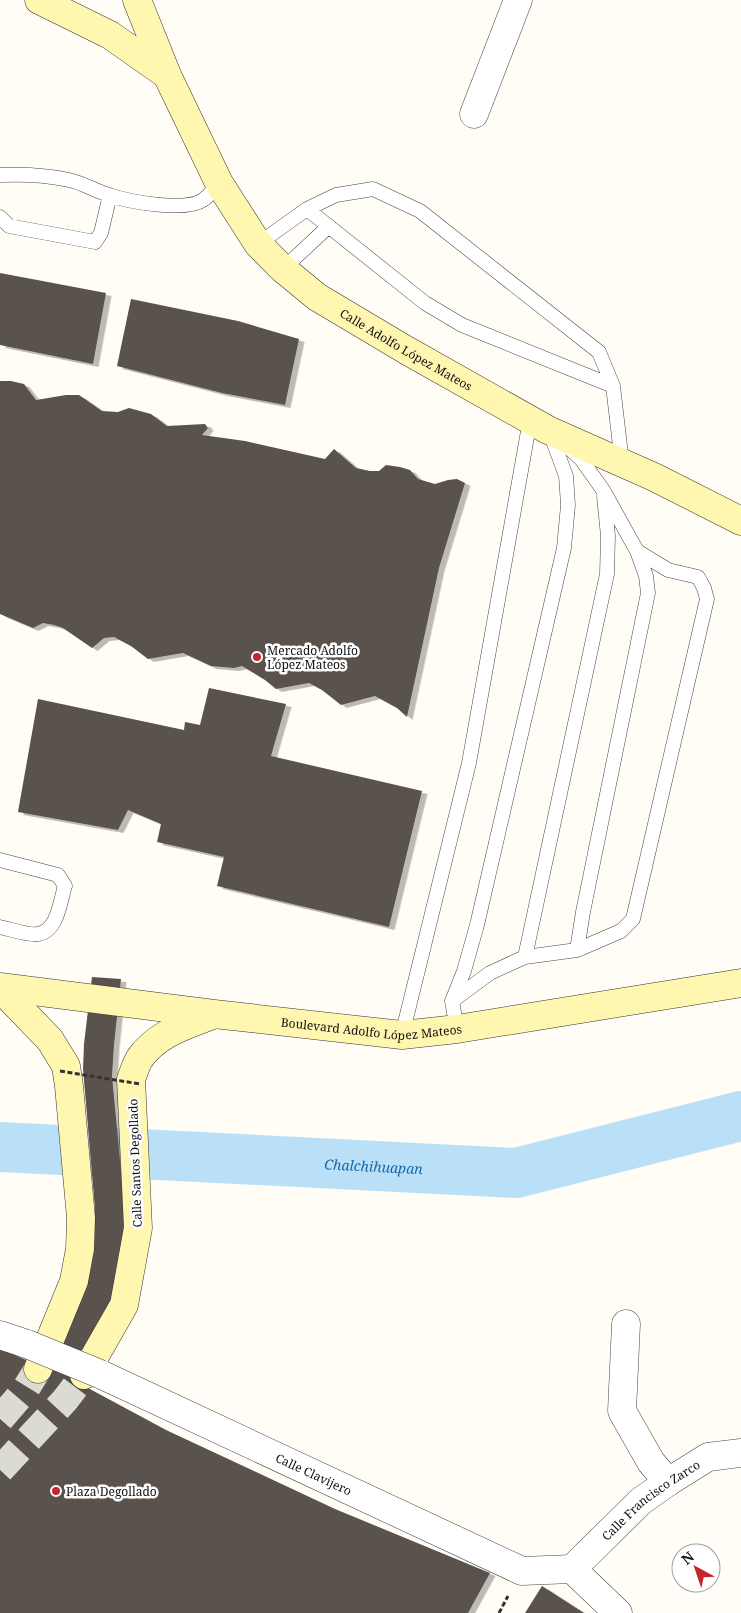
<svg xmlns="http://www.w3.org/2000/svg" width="741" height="1613" viewBox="0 0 741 1613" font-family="'Noto Serif',serif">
	<defs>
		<filter id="shadow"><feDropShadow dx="5.5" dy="3" stdDeviation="0" flood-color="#0004"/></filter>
	</defs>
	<rect width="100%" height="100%" fill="#fffdf5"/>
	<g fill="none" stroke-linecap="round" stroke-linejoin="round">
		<!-- river -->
		<path stroke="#b9e0f7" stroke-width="50" id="s1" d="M0,1147L516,1173L741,1116"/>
	</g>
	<!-- building -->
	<path fill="#5a524d" filter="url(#shadow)" d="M0,273L106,293L93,364L0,345Z
		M131,299L238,321L299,339L285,405L222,393L117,366Z
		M0,381H11L24,384L36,400L66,395H79L102,411L118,412L129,408L151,414L167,426L205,424L208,428L202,435L245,441L325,459L334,449L356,468L370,471H379L386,465L400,467L410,470L418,479L435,484L448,480L457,479L465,483L439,568L407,717L397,708L375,696L341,705L322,690L309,683L276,689L265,680L242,666L234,668L211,666L183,653L148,659L131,646L114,637L104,638L92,648L63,628L54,625L43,623L33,628L0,614Z
		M209,688L286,704L271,756L422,791L389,927L217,886L224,857L157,842L161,824L128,810L118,830L18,812L38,699L184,730L185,722L200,725Z
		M92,977L121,979L114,1045L112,1076L125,1213L122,1259L112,1303L73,1380L166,1430L335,1509L490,1573L468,1613H0V1346L17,1356L47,1369L82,1299L92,1255L95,1209L83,1069L84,1044Z
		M542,1586L584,1613H525Z"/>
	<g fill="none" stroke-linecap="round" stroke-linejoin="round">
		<!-- secondary-tunnel -->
		<path stroke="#dbdad3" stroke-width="28" stroke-dasharray="28 14" stroke-linecap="butt" d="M0,1419L25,1390L38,1369
			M0,1470L65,1400L84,1375"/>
		<!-- lane casing -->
		<g stroke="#444" stroke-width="15">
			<path id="lane" d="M0,175C23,174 47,175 69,180C83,183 95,191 109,195C130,202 185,212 203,200C209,196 214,189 219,183
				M307,209L425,303L462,325L613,386
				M0,217L9,226L95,242L101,233L110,195
				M258,244L307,209L336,195L373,189L420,211L599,352L613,386L622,463
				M283,269L329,226
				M0,860L58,875L65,886C60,901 58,931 38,934C30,936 10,929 0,927
				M577,950L583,912L648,593L646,576L637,551
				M525,957L607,574L608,536L604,496
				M452,1001L490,973L525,957L577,950L621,931L633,919L707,599L704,588L698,577L668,570L637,551L603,490L581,459L569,448
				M457,1029L452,1001L464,971L477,925L564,548L568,505L566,476L549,430
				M402,1035L469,763L530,420"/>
		</g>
		<!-- street casing -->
		<g stroke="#444" stroke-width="29">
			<g id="street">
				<path d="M474,114L518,0"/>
				<path d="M626,1324L622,1411L651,1462L668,1482"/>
				<path d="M0,1335L27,1344"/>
				<path id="s2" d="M100,1374L522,1571L572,1569L618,1613"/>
				<path id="s3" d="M572,1569L641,1501L668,1482L708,1457L741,1453"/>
			</g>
		</g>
		<!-- secondary casing -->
		<g stroke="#333" stroke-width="29">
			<g id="secondary">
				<path d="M39,0L110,35L167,75"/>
				<path id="s4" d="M137,0L167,75L219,183L258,244L283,269L317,297L406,350L548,430L654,477L741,521"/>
				<path id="s5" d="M0,987L214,1014L402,1035L457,1029L741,983"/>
				<path d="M0,988L50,1040L66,1066L69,1086L81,1218L80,1249L74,1281L38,1369"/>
				<path d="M84,1375L124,1305L138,1228L131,1079C134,1072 136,1064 140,1058C157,1034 184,1026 210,1016"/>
			</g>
		</g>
		<!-- path -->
		<path stroke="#333" stroke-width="3" stroke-dasharray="5 2.5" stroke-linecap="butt" d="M499,1613L508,1596"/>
		<!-- lane -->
		<use href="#lane" stroke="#fff" stroke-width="14"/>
		<!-- street -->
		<use href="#street" stroke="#fff" stroke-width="28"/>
		<!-- secondary -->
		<use href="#secondary" stroke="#fff6b0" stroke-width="28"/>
		<!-- street-bridge casing -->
		<g stroke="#444" stroke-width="29" stroke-linecap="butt">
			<path id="street-bridge" d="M27,1344L100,1374"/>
		</g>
		<!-- path-bridge -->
		<path stroke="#333" stroke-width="3" stroke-dasharray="5 2.5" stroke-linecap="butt" d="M60,1071L140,1084"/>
		<!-- street-bridge -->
		<use href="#street-bridge" stroke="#fff" stroke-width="28"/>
	</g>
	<!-- markers -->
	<g fill="#c4262e" stroke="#fff" stroke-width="2">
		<circle cx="257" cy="657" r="5"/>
		<circle cx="56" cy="1491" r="5"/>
	</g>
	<g text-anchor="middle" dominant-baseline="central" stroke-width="5" stroke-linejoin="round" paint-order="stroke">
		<!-- street labels -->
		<g font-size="12" fill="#111" stroke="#fff">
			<text stroke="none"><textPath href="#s4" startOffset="456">Calle Adolfo López Mateos</textPath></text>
			<text stroke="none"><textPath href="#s5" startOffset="374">Boulevard Adolfo López Mateos</textPath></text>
			<text transform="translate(135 1163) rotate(-92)">Calle Santos Degollado</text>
			<text stroke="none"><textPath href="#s2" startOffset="236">Calle Clavijero</textPath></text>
			<text stroke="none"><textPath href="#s3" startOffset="105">Calle Francisco Zarco</textPath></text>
		</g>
		<!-- poi labels -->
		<g font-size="12" fill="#111" stroke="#fff" text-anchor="start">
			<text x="267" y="650">Mercado Adolfo<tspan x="267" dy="14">López Mateos</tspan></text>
			<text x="66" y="1491">Plaza Degollado</text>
		</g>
		<!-- water labels -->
		<g font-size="14" font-style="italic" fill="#1768a6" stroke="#fff">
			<text stroke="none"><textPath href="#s1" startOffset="374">Chalchihuapan</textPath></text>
		</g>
	</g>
	<!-- north arrow -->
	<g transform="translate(696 1568) rotate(320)"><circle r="24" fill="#ffffff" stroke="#a0a0a0"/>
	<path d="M0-4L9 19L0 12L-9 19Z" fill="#c4262e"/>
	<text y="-8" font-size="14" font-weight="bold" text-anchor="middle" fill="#111111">N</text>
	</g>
</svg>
